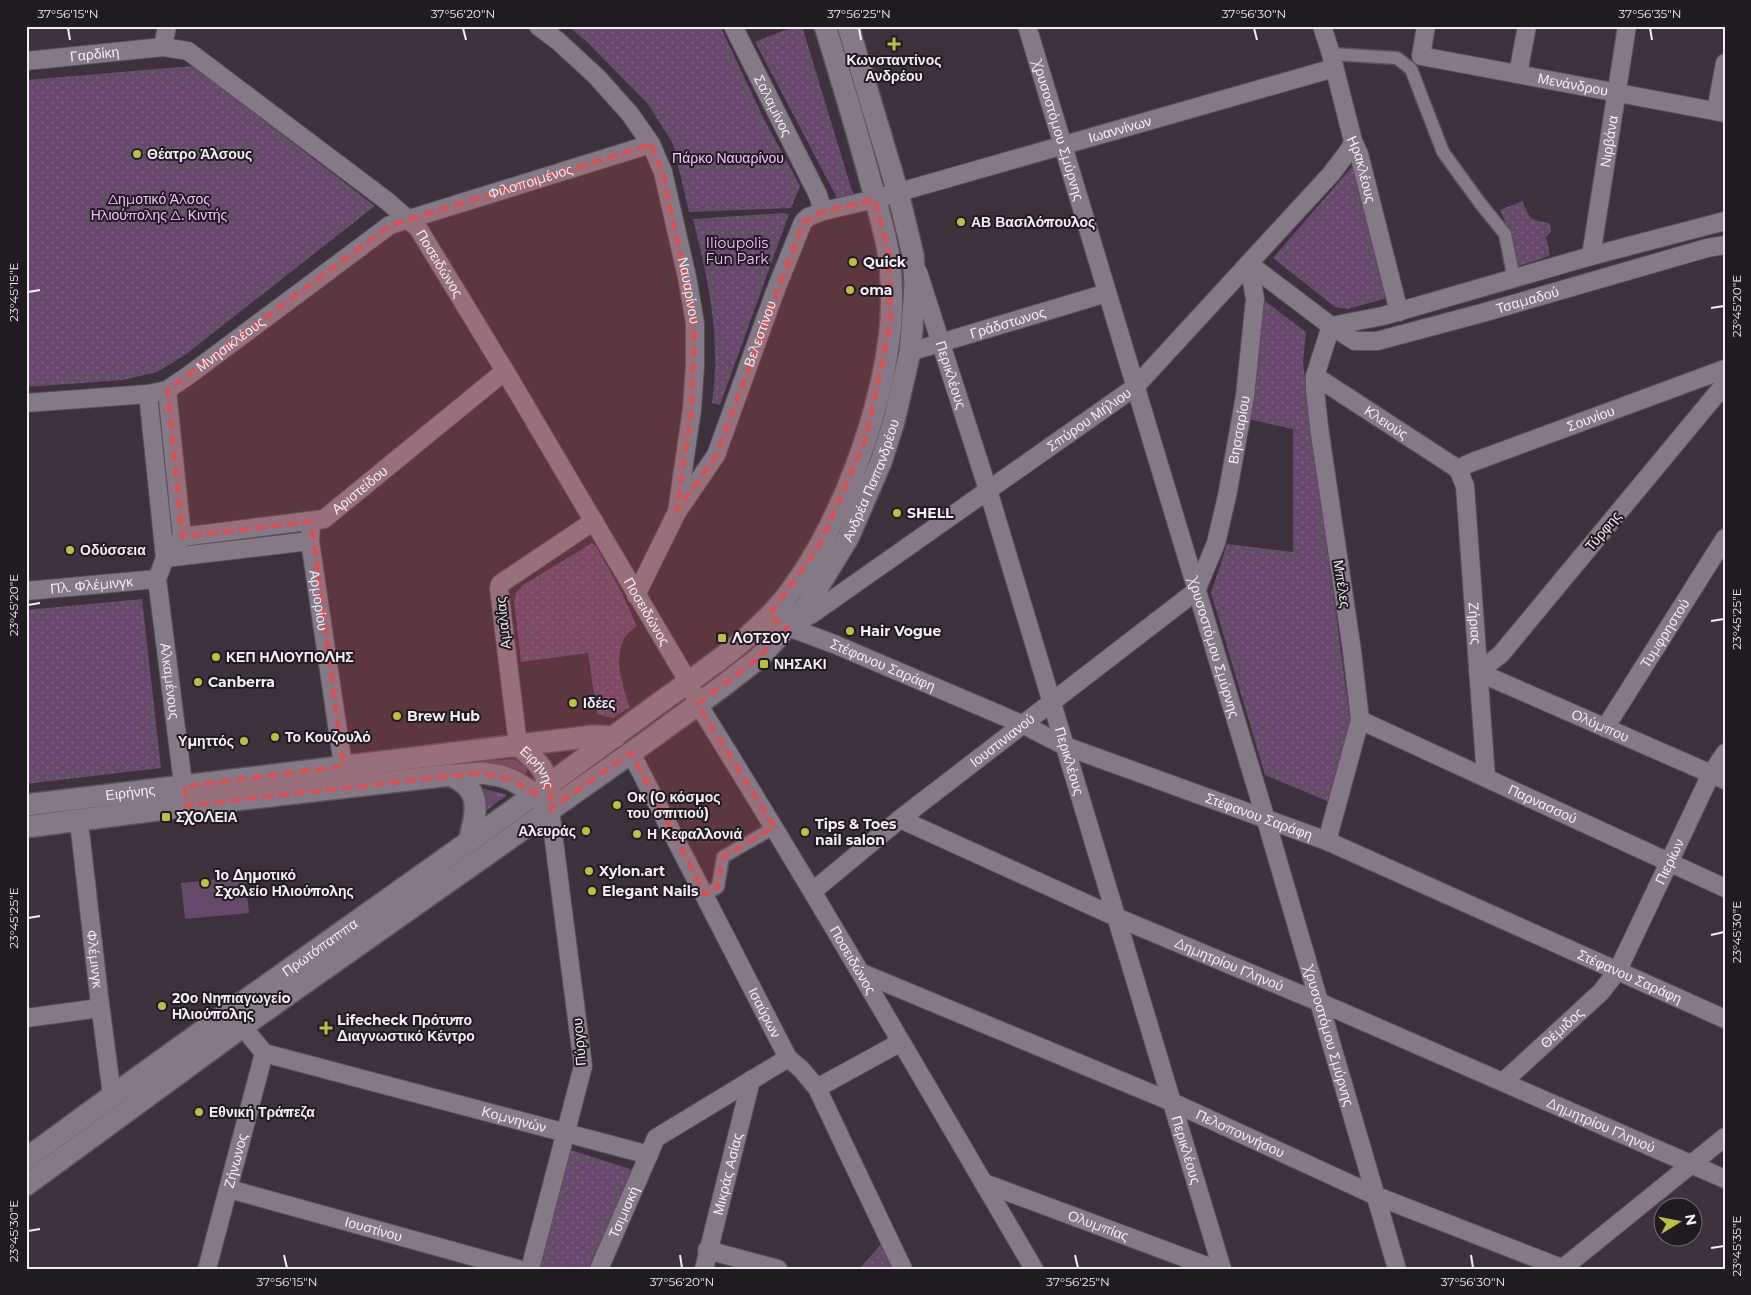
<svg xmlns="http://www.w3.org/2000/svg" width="1751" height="1295" viewBox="0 0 1751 1295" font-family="Montserrat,sans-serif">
	<defs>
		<pattern id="grass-tufts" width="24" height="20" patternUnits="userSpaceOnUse" patternTransform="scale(1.25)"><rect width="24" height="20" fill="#67496c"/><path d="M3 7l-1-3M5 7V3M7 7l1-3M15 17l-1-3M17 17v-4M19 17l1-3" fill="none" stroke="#7d6482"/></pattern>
		<pattern id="park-dots" width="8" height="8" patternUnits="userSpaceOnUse" patternTransform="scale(1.25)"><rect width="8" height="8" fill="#67496c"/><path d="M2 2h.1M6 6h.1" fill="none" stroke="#7d6482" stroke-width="1.8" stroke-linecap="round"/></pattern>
	</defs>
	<rect width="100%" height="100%" fill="#3c313d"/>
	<!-- grass -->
	<path fill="url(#grass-tufts)" d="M514,759L528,769L526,774L506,767L472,766L471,762Z
		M481,788L507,795L487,810Z"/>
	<!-- park -->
	<path fill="url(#park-dots)" d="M568,26H720L764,119L800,186L791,208L689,212L673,144L648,104L587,42Z
		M795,26H802L853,194L837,198L755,42Z
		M193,66L375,206L185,355L157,372L123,380L26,387V80Z
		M1357,161L1391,297L1348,309L1335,307L1273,258Z
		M1522,201C1531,220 1528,219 1549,223L1551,228V232L1546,237L1550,255L1538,260L1518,266L1509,230L1500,210Z
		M784,213L789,214L720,405L712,403C721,336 709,284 693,219Z
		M1265,301L1306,332L1303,362L1350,721L1329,802L1265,775L1211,593L1227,544L1293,552V429L1248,419L1260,320Z
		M592,543L596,546L621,591L637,626C632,630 625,635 623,641C614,662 623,687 630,707L613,718L597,714L588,653L521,662L514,601L516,593L523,585Z
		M142,599L161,768L26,784V610Z
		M571,1150L633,1170L588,1269H537Z
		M884,1241L897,1269H859Z"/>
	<!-- pitch -->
	<path fill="#67496c" d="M245,876L249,913L185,919L181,883Z"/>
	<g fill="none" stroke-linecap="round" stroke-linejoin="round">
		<!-- pedestrian casing -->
		<g stroke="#59505a" stroke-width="15">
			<path id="pedestrian" d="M1331,54L1397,58L1411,69L1443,152L1480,203L1505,234L1514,279
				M705,895L718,887L723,857L775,827"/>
		</g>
		<!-- minor casing -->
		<g stroke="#59505a" stroke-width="20">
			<g id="minor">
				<path id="s1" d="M538,26L558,41L597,77L630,114L651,144L663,172L687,277L695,323V366L692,409L677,512L636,595"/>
				<path id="s2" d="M733,26L818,195L823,211"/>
				<path id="s3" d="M1027,26L1266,820L1397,1269"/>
				<path id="s4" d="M1322,26L1331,54L1353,141L1359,154L1399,312"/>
				<path id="s5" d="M1426,26L1421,56L1725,113"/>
				<path d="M163,47L167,26"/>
				<path id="s6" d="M26,61L163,47L188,51L387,201L418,228L505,371L689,683L698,704C814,890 923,1080 1034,1269"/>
				<path d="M1518,74L1527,26"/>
				<path d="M1716,111L1725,63"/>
				<path id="s7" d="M1591,256L1627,26"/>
				<path id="s8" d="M1249,264L1331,326L1355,341H1377L1482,313L1707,248L1725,245"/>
				<path id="s9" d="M918,272L988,490L1222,1269"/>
				<path d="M1331,326L1383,316L1591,256L1725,221"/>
				<path id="s10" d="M910,352L1107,293"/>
				<path id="s11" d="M1315,376L1458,469"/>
				<path id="s12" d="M1724,385L1501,654L1478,672L1725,780"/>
				<path id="s13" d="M167,390L182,537L165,558L157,579L185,799"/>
				<path d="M148,394L165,558"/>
				<path id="s14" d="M26,403L148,394L167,390L189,375L390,225L651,144"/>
				<path id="s15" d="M1458,469L1465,486L1486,778"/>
				<path id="s16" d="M1458,469L1470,463L1725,369"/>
				<path id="s17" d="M677,512L716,455L776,289L803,222L808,217L823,211L875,199L1334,68"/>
				<path id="s18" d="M311,522L310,541L343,766"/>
				<path id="s19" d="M182,537L324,519L505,371"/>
				<path d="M165,558L310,541"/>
				<path id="s20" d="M26,591L157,579"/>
				<path id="s21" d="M794,624L812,614L1135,387L1331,174L1350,149L1353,141"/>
				<path id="s22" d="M788,627L834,644L1024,725L1065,746L1327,841L1725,1019"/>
				<path id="s23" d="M1360,720L1725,888"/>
				<path id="s24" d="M1605,728L1725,538"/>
				<path d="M518,745L499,589L500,584L594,521"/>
				<path id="s25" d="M631,753L788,1058L801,1069L817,1088L903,1269"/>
				<path id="s26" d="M900,819L1116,917L1319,1002L1725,1179"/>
				<path id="s27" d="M79,822L99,996L112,1095"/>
				<path d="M1327,841L1360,720L1352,651L1319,427L1315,389V376L1331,326"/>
				<path id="s28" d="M813,891L900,819L1196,591L1216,543L1227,496L1245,396L1255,299L1249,264"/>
				<path id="s29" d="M862,973L1172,1102L1374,1195L1564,1269"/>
				<path id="s30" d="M235,1017L264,1053L649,1155"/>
				<path d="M26,1018L100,1008"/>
				<path id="s31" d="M1503,1082L1601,992L1618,970L1711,774L1725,753"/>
				<path d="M817,1088L901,1042"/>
				<path id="s32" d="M984,1183L1215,1269"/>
				<path id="s33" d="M229,1189L518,1269"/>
				<path d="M707,1250L778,1269"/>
				<path d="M1563,1268L1725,1137"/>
				<path id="s34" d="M207,1269L264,1053"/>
				<path d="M530,1269L583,1066L550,810"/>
				<path id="s35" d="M599,1269L656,1138L788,1058"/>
				<path id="s36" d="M704,1269L751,1080"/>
			</g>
		</g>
		<!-- tertiary casing -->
		<g stroke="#59505a" stroke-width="24">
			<g id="tertiary">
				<path id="s37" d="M518,745C537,761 550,772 550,798"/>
				<path d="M449,775C483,788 477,811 469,841"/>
				<path id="s38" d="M26,805L594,736L615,737"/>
				<path d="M26,827L219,802L442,776L481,773L501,776L514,781L535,794L544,804"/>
				<path id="s39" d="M26,1159C197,1032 372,912 545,787C589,756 632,722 676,691C715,663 752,638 783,601C840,529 883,412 891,321C892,298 892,273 888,251C884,228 877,206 871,183C857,130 841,78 825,26"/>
				<path id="s40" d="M26,1185L242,1027L631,753L723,686L759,658L807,605L848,538L881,462L894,421L910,352L912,330L915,284L913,255L898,193L848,26"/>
			</g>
		</g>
		<!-- pedestrian -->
		<use href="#pedestrian" stroke="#867987" stroke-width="12"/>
		<!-- minor -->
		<use href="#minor" stroke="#867987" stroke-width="18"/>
		<!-- tertiary -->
		<use href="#tertiary" stroke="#867987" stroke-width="21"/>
	</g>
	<!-- marked area -->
	<path fill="#dc4f51" fill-opacity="0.2" stroke="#dc4f51" stroke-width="4" stroke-dasharray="10 6" stroke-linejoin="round" d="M651,144L663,172L695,323L692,409L677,510L716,455L803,222L823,211L875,199L889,253L891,321L867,437L820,545L769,616L788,627L759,658L698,704L775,827L723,857L718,887L705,895L631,753L550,810V784L535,794L514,781L481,773L186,806L184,786L343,766L311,522L182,537L167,390L390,225Z"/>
	<!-- ticks -->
	<path fill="none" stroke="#f4edf5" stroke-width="2" d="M68,28L70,40M463,28L466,40M859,28L861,40M1254,28L1257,40M1650,28L1652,40M28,292L40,290M1711,308L1724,306M28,605L40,603M1711,621L1724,619M28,918L40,916M1711,935L1724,932M28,1231L40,1229M1711,1248L1724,1246M284,1255L287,1268M680,1255L682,1268M1075,1255L1078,1268M1471,1255L1473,1268"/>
	<!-- markers -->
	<g fill="#bac045" stroke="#201b20" stroke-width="2">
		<path d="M891.5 36.5h5v5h5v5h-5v5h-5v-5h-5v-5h5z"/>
		<circle cx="137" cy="154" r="5"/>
		<circle cx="961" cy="222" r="5"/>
		<circle cx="853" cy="262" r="5"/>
		<circle cx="850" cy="290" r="5"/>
		<circle cx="897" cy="513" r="5"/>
		<circle cx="70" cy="550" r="5"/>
		<circle cx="850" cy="631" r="5"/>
		<rect x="717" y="633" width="10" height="10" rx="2.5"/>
		<circle cx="216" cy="657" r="5"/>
		<rect x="759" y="659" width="10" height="10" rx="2.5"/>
		<circle cx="198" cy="682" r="5"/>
		<circle cx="573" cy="703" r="5"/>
		<circle cx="397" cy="716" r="5"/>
		<circle cx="275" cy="737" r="5"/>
		<circle cx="244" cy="741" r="5"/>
		<circle cx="617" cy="805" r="5"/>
		<rect x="161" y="812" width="10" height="10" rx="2.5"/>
		<circle cx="586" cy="831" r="5"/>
		<circle cx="805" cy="832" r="5"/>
		<circle cx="637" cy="834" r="5"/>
		<circle cx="589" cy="871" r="5"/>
		<circle cx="205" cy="883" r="5"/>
		<circle cx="592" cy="891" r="5"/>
		<circle cx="162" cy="1006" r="5"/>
		<path d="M323.5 1020.5h5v5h5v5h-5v5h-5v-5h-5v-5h5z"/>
		<circle cx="199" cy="1112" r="5"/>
	</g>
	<g text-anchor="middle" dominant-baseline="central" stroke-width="4" stroke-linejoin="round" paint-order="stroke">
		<!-- street labels -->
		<g font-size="14" fill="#f4edf5" stroke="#201b20">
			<text stroke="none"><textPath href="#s6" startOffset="69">Γαρδίκη</textPath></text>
			<text stroke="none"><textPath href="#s5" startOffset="185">Μενάνδρου</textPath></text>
			<text stroke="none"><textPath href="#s2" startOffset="89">Σαλαμίνος</textPath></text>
			<text stroke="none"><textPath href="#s17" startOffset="649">Ιωαννίνων</textPath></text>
			<text stroke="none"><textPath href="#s3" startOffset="109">Χρυσοστόμου Σμύρνης</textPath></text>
			<text stroke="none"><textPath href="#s7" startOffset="116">Νιρβάνα</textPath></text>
			<text stroke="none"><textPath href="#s4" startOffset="149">Ηρακλέους</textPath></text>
			<text stroke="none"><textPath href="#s14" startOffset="566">Φιλοποιμένος</textPath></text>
			<text stroke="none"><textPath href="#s6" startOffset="495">Ποσειδώνος</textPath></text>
			<text stroke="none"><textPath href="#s1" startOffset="316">Ναυαρίνου</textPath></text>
			<text stroke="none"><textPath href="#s8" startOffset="309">Τσαμαδού</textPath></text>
			<text stroke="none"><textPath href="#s10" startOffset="102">Γράδστωνος</textPath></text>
			<text stroke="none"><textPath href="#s17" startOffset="198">Βελεστίνου</textPath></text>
			<text stroke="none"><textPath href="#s14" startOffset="220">Μνησικλέους</textPath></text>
			<text stroke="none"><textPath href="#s9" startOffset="108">Περικλέους</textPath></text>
			<text stroke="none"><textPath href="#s16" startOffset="142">Σουνίου</textPath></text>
			<text stroke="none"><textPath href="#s21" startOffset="359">Σπύρου Μήλιου</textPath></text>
			<text stroke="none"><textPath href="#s11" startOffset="85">Κλειούς</textPath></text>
			<text stroke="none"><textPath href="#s28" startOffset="654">Βησσαρίου</textPath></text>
			<text stroke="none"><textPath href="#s40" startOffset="1115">Ανδρέα Παπανδρέου</textPath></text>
			<text stroke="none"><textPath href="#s19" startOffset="189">Αριστείδου</textPath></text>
			<text transform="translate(1603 531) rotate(-50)">Τύρφης</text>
			<text transform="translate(1342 584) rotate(81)">Μπέλες</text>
			<text stroke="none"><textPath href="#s20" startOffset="66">Πλ. Φλέμινγκ</textPath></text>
			<text stroke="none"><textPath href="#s18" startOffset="79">Αρμορίου</textPath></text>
			<text stroke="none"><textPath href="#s6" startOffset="900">Ποσειδώνος</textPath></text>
			<text transform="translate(503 623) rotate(-96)">Αμαλίας</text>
			<text stroke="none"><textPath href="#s15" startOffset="156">Ζήριας</textPath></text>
			<text stroke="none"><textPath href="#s24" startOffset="112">Τυμφρηστού</textPath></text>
			<text stroke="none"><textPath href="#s3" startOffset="649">Χρυσοστόμου Σμύρνης</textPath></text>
			<text stroke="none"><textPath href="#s22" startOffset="102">Στέφανου Σαράφη</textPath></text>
			<text stroke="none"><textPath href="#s13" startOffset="300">Αλκαμένους</textPath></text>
			<text stroke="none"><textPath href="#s12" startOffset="512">Ολύμπου</textPath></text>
			<text stroke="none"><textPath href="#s28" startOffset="242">Ιουστινιανού</textPath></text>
			<text stroke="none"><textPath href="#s9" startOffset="512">Περικλέους</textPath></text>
			<text stroke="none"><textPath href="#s37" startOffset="30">Ειρήνης</textPath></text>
			<text stroke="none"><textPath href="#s38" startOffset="105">Ειρήνης</textPath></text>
			<text stroke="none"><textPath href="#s23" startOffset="201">Παρνασσού</textPath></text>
			<text stroke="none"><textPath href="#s22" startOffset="508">Στέφανου Σαράφη</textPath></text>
			<text stroke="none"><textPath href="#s31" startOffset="281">Πιερίων</textPath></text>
			<text stroke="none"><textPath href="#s39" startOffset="362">Πρωτόπαππα</textPath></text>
			<text stroke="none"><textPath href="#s27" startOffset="138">Φλέμινγκ</textPath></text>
			<text stroke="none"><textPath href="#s6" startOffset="1305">Ποσειδώνος</textPath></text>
			<text stroke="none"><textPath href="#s26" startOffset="360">Δημητρίου Γληνού</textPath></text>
			<text stroke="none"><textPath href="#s22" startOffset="912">Στέφανου Σαράφη</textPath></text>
			<text stroke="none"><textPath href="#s25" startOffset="292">Ισαύρων</textPath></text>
			<text stroke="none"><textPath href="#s31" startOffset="80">Θέμιδος</textPath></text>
			<text stroke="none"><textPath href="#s3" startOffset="1054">Χρυσοστόμου Σμύρνης</textPath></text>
			<text transform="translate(579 1042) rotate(-95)">Πύργου</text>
			<text stroke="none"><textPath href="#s30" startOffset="305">Κομνηνών</textPath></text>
			<text stroke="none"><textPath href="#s26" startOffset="765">Δημητρίου Γληνού</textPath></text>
			<text stroke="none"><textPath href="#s29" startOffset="411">Πελοποννήσου</textPath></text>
			<text stroke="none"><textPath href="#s9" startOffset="918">Περικλέους</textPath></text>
			<text stroke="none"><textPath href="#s34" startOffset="112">Ζήνωνος</textPath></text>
			<text stroke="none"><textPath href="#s36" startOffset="98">Μικράς Ασίας</textPath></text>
			<text stroke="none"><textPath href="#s35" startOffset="62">Τσιμισκή</textPath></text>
			<text stroke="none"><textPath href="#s32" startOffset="122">Ολυμπίας</textPath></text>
			<text stroke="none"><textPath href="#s33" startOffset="150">Ιουστίνου</textPath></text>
		</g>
		<!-- poi labels -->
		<g font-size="14" font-weight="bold" fill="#f4edf5" stroke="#201b20" text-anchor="start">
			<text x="894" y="60" text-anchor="middle">Κωνσταντίνος<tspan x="894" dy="16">Ανδρέου</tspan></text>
			<text x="147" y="154">Θέατρο Άλσους</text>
			<text x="971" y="222">ΑΒ Βασιλόπουλος</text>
			<text x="863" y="262">Quick</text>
			<text x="860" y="290">oma</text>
			<text x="907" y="513">SHELL</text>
			<text x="80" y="550">Οδύσσεια</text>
			<text x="860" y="631">Hair Vogue</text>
			<text x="732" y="638">ΛΟΤΣΟΥ</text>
			<text x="226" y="657">ΚΕΠ ΗΛΙΟΥΠΟΛΗΣ</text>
			<text x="774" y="664">ΝΗΣΑΚΙ</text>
			<text x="208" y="682">Canberra</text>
			<text x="583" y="703">Ιδέες</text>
			<text x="407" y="716">Brew Hub</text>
			<text x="285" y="737">Το Κουζουλό</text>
			<text x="234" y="741" text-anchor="end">Υμηττός</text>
			<text x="627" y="797">Οκ (Ο κόσμος<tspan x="627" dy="16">του σπιτιού)</tspan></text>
			<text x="176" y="817">ΣΧΟΛΕΙΑ</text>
			<text x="815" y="824">Tips &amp; Toes<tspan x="815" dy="16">nail salon</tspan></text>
			<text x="576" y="831" text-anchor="end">Αλευράς</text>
			<text x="647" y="834">Η Κεφαλλονιά</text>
			<text x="599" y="871">Xylon.art</text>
			<text x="215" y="875">1ο Δημοτικό<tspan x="215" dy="16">Σχολείο Ηλιούπολης</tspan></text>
			<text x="602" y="891">Elegant Nails</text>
			<text x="172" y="998">20ο Νηπιαγωγείo<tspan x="172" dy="16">Ηλιούπολης</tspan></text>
			<text x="337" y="1020">Lifecheck Πρότυπο<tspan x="337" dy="16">Διαγνωστικό Κέντρο</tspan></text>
			<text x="209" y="1112">Εθνική Τράπεζα</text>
		</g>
		<!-- park labels -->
		<g font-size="14" fill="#f7c0ff" stroke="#201b20">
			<text x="728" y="158">Πάρκο Ναυαρίνου</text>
			<text x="159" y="199">Δημοτικό Άλσος<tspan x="159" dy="16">Ηλιούπολης Δ. Κιντής</tspan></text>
			<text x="737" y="243">Ilioupolis<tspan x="737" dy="16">Fun Park</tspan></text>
		</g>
	</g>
	<!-- border -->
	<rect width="1751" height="1295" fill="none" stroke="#201b20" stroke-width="55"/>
	<!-- north arrow -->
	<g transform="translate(1678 1222) rotate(80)"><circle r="24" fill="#201b20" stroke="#756f75"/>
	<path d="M0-4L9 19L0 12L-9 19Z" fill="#bac045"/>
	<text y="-8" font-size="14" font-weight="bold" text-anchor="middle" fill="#f4edf5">N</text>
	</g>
	<rect x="28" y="28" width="1696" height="1240" fill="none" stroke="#f4edf5" stroke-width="2"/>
	<g font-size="12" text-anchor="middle" fill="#f4edf5">
		<text x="68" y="18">37°56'15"N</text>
		<text x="463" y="18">37°56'20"N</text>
		<text x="859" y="18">37°56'25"N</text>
		<text x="1254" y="18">37°56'30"N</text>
		<text x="1650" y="18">37°56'35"N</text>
		<text transform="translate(14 292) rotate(-90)" y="4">23°45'15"E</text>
		<text transform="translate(1737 306) rotate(-90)" y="4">23°45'20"E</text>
		<text transform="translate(14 605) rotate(-90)" y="4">23°45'20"E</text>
		<text transform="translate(1737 619) rotate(-90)" y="4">23°45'25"E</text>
		<text transform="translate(14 918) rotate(-90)" y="4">23°45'25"E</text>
		<text transform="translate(1737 932) rotate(-90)" y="4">23°45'30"E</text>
		<text transform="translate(14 1231) rotate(-90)" y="4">23°45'30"E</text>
		<text transform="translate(1737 1246) rotate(-90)" y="4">23°45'35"E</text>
		<text x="287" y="1286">37°56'15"N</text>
		<text x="682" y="1286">37°56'20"N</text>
		<text x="1078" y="1286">37°56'25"N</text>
		<text x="1473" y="1286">37°56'30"N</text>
	</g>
</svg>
